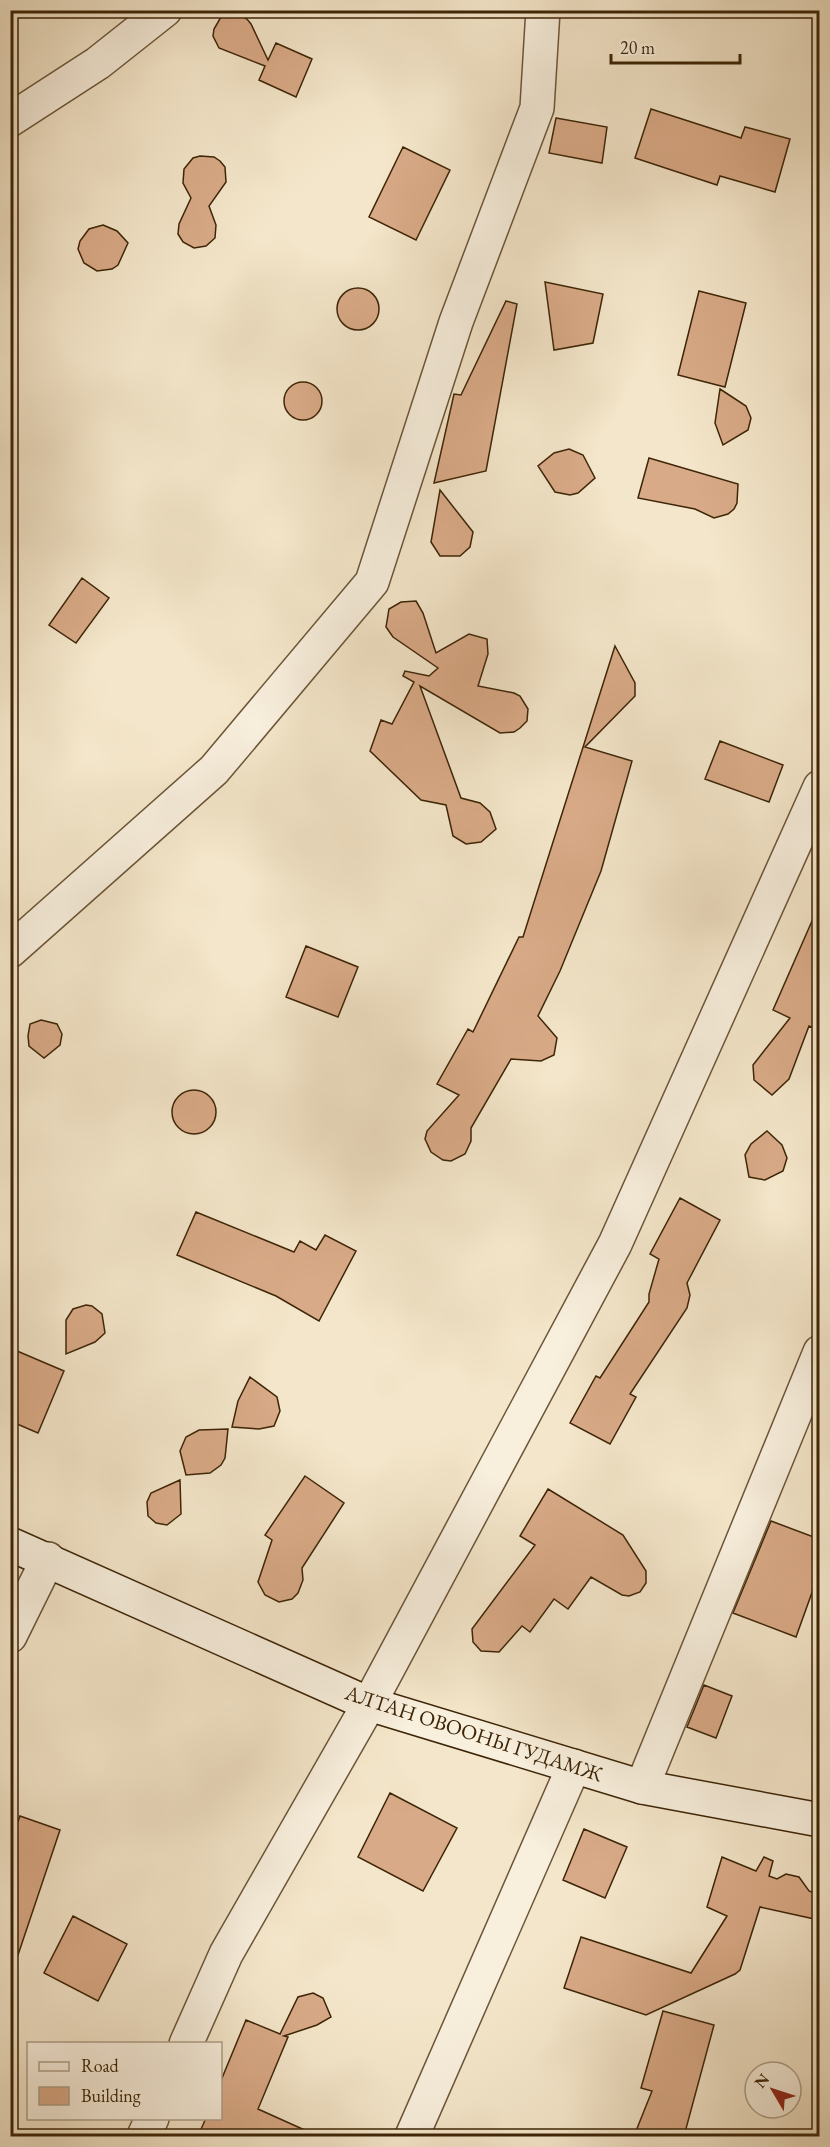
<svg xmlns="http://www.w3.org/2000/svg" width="830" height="2147" viewBox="0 0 830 2147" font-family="'EB Garamond',serif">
	<rect width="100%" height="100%" fill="#f4e6ca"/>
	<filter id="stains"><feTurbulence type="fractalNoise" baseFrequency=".00333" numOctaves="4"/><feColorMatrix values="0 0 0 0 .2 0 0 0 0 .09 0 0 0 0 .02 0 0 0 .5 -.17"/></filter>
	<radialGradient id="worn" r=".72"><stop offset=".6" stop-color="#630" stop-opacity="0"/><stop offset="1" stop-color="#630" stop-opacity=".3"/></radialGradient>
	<!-- building -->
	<path fill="#d9aa87" stroke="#3d2507" stroke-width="1.5" d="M235,13L247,19L251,24L268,60L276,43L312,59L296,97L259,80L265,66L219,48L213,36L214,29L221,17Z
		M651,109L741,138L745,127L790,139L775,192L720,176L717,185L635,158Z
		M556,118L607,127L602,163L549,153Z
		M403,147L450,170L416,240L369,217Z
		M200,156L214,157L220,161L225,167L226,182L209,206L216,225L215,238L206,246L194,248L183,242L178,234L179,224L191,198L183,183L184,169L193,158Z
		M103,225L117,231L128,243L118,265L112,269L97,271L84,263L78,249L80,241L89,229Z
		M545,282L603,294L593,343L554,350Z
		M337 309a21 21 0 1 1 42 0a21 21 0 1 1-42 0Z
		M699,291L746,303L725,387L678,375Z
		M506,301L517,304L486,471L434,483L454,394L461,395Z
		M284 401a19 19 0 1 1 38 0a19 19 0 1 1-38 0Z
		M720,389L746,406L751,418L748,430L723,445L715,423Z
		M569,449L583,455L595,478L578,493L570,495L555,492L538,466L554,453Z
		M649,458L738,484L737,503L734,509L728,514L714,518L695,509L638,498Z
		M440,490L473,532L470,547L460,556H440L431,542Z
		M82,578L109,598L76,643L49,625Z
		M416,601L423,613L436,653L469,634L487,639L488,654L478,686L514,693L520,696L528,709L527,721L520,728L514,732L500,733L420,686L461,798L480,803L490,812L496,829L481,842L466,844L453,836L446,805L421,800L370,751L381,720L392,724L414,682L403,676L405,671L429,676L438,668L393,637L386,627L389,609L401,602Z
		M615,646L635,683V696L585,747L632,761L601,871L560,971L538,1016L557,1038L554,1055L541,1061L511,1059L471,1128V1141L465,1154L451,1161L443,1160L431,1152L425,1139L427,1131L459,1095L437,1084L468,1029L473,1032L519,937H523Z
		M720,741L783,765L769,802L705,779Z
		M819,905V1030L809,1026L789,1079L772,1095L754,1080L753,1065L790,1018L773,1010Z
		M306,946L358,967L338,1017L286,997Z
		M41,1020L57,1024L62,1034L60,1045L44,1058L29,1046L28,1036L30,1024Z
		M172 1112a22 22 0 1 1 44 0a22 22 0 1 1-44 0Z
		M767,1131L782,1145L787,1158L783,1171L765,1180L749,1177L745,1155L751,1144Z
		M680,1198L720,1220L687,1283L690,1295L687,1308L630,1394L636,1397L610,1444L570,1423L596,1376L600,1378L649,1302V1294L659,1259L650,1254Z
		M196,1212L294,1252L300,1241L316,1250L325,1235L356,1251L319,1321L276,1296L177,1255Z
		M86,1305L92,1306L102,1314L105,1333L95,1342L66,1354V1320L73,1309Z
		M10,1348L64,1371L38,1433L10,1421Z
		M250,1377L277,1397L280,1411L274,1426L259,1429L232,1427L238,1401Z
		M228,1429L225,1458L221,1465L210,1473L186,1475L180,1451L186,1437L199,1430Z
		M305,1476L344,1503L302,1568L303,1580L298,1593L292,1599L279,1602L265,1595L258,1582L272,1540L265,1535Z
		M180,1480L181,1514L167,1525L156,1523L148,1516L147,1502L151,1493Z
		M548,1489L623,1535L646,1571V1583L640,1592L629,1596L622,1595L591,1577L568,1609L554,1599L530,1632L522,1626L499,1652L481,1651L473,1642L472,1629L535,1545L520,1536Z
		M771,1521L819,1539V1573L796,1637L733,1613Z
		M704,1685L732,1696L716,1738L687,1727Z
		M390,1793L457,1828L423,1891L358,1857Z
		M20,1816L60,1830L17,1958L10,1957V1843Z
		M584,1829L627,1847L605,1898L563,1880Z
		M722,1857L756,1871L764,1857L773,1861L769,1876L777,1879L786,1874L799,1877L809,1891L819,1895V1920L760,1907L740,1970L735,1974L646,2015L564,1988L581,1937L691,1973L727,1916L707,1907Z
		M73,1916L127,1944L98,2001L44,1973Z
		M313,1993L323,1998L331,2017L317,2025L284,2036L288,2037L258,2109L318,2136H198L206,2118H220V2083L246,2020L280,2034L298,1997Z
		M663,2011L714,2025L684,2136H634L652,2091L641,2088Z"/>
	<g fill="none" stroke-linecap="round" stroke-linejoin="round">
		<!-- street casing -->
		<g stroke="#6b5538" stroke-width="36">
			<path id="street" d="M10,120L98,63L165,10
				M10,951L214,770L372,582L456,322L537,108L543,10
				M10,1636L48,1559
				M642,1787L820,1352
				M186,2044L226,1954L369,1704L615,1244L820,787
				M144,2136L152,2118
				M412,2136L574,1766"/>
		</g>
		<!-- secondary casing -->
		<g stroke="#3d2507" stroke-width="36">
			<path id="secondary" d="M10,1544L369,1704L642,1787L820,1820"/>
		</g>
		<!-- street -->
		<use href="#street" stroke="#f8efdd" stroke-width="33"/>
		<!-- secondary -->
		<use href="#secondary" stroke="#f8efdd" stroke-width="33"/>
	</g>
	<g text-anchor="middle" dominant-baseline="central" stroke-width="6" stroke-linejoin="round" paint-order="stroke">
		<!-- street labels -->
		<g font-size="21" fill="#3d2507" stroke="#f8efdd">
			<text transform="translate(474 1733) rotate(18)">АЛТАН ОВООНЫ ГУДАМЖ</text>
		</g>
	</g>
	<!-- margin -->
	<rect width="830" height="2147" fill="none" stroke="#f4e6ca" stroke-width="36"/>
	<rect x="12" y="12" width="806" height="2123" fill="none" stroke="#3d2507" stroke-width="3"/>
	<rect x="18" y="18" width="794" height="2111" fill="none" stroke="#3d2507" stroke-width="1.5"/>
	<!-- legend -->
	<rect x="27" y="2042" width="195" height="78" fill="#f8efdd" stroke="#ad9e87" stroke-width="1.5"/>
	<rect x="39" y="2062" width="30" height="9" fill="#f8efdd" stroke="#ad9e87" stroke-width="1.5"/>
	<text x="81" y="2072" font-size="18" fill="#3d2507">Road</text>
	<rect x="39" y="2087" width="30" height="18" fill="#d9aa87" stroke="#ad9e87" stroke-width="1.5"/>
	<text x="81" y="2102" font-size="18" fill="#3d2507">Building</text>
	<!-- north arrow -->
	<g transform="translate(773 2090) rotate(309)"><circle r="28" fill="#f8efdd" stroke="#ad9e87" stroke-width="1.5"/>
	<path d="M0-4.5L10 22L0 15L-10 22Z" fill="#8f2418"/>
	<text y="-9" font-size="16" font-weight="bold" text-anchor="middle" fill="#3d2507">N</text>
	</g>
	<!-- scale -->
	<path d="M611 54v9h129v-9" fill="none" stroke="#3d2507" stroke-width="3"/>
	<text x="620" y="54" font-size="18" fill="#3d2507" stroke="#f8efdd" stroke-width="4.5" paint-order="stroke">20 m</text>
	<rect width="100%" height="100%" filter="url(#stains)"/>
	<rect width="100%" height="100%" fill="url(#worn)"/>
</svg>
